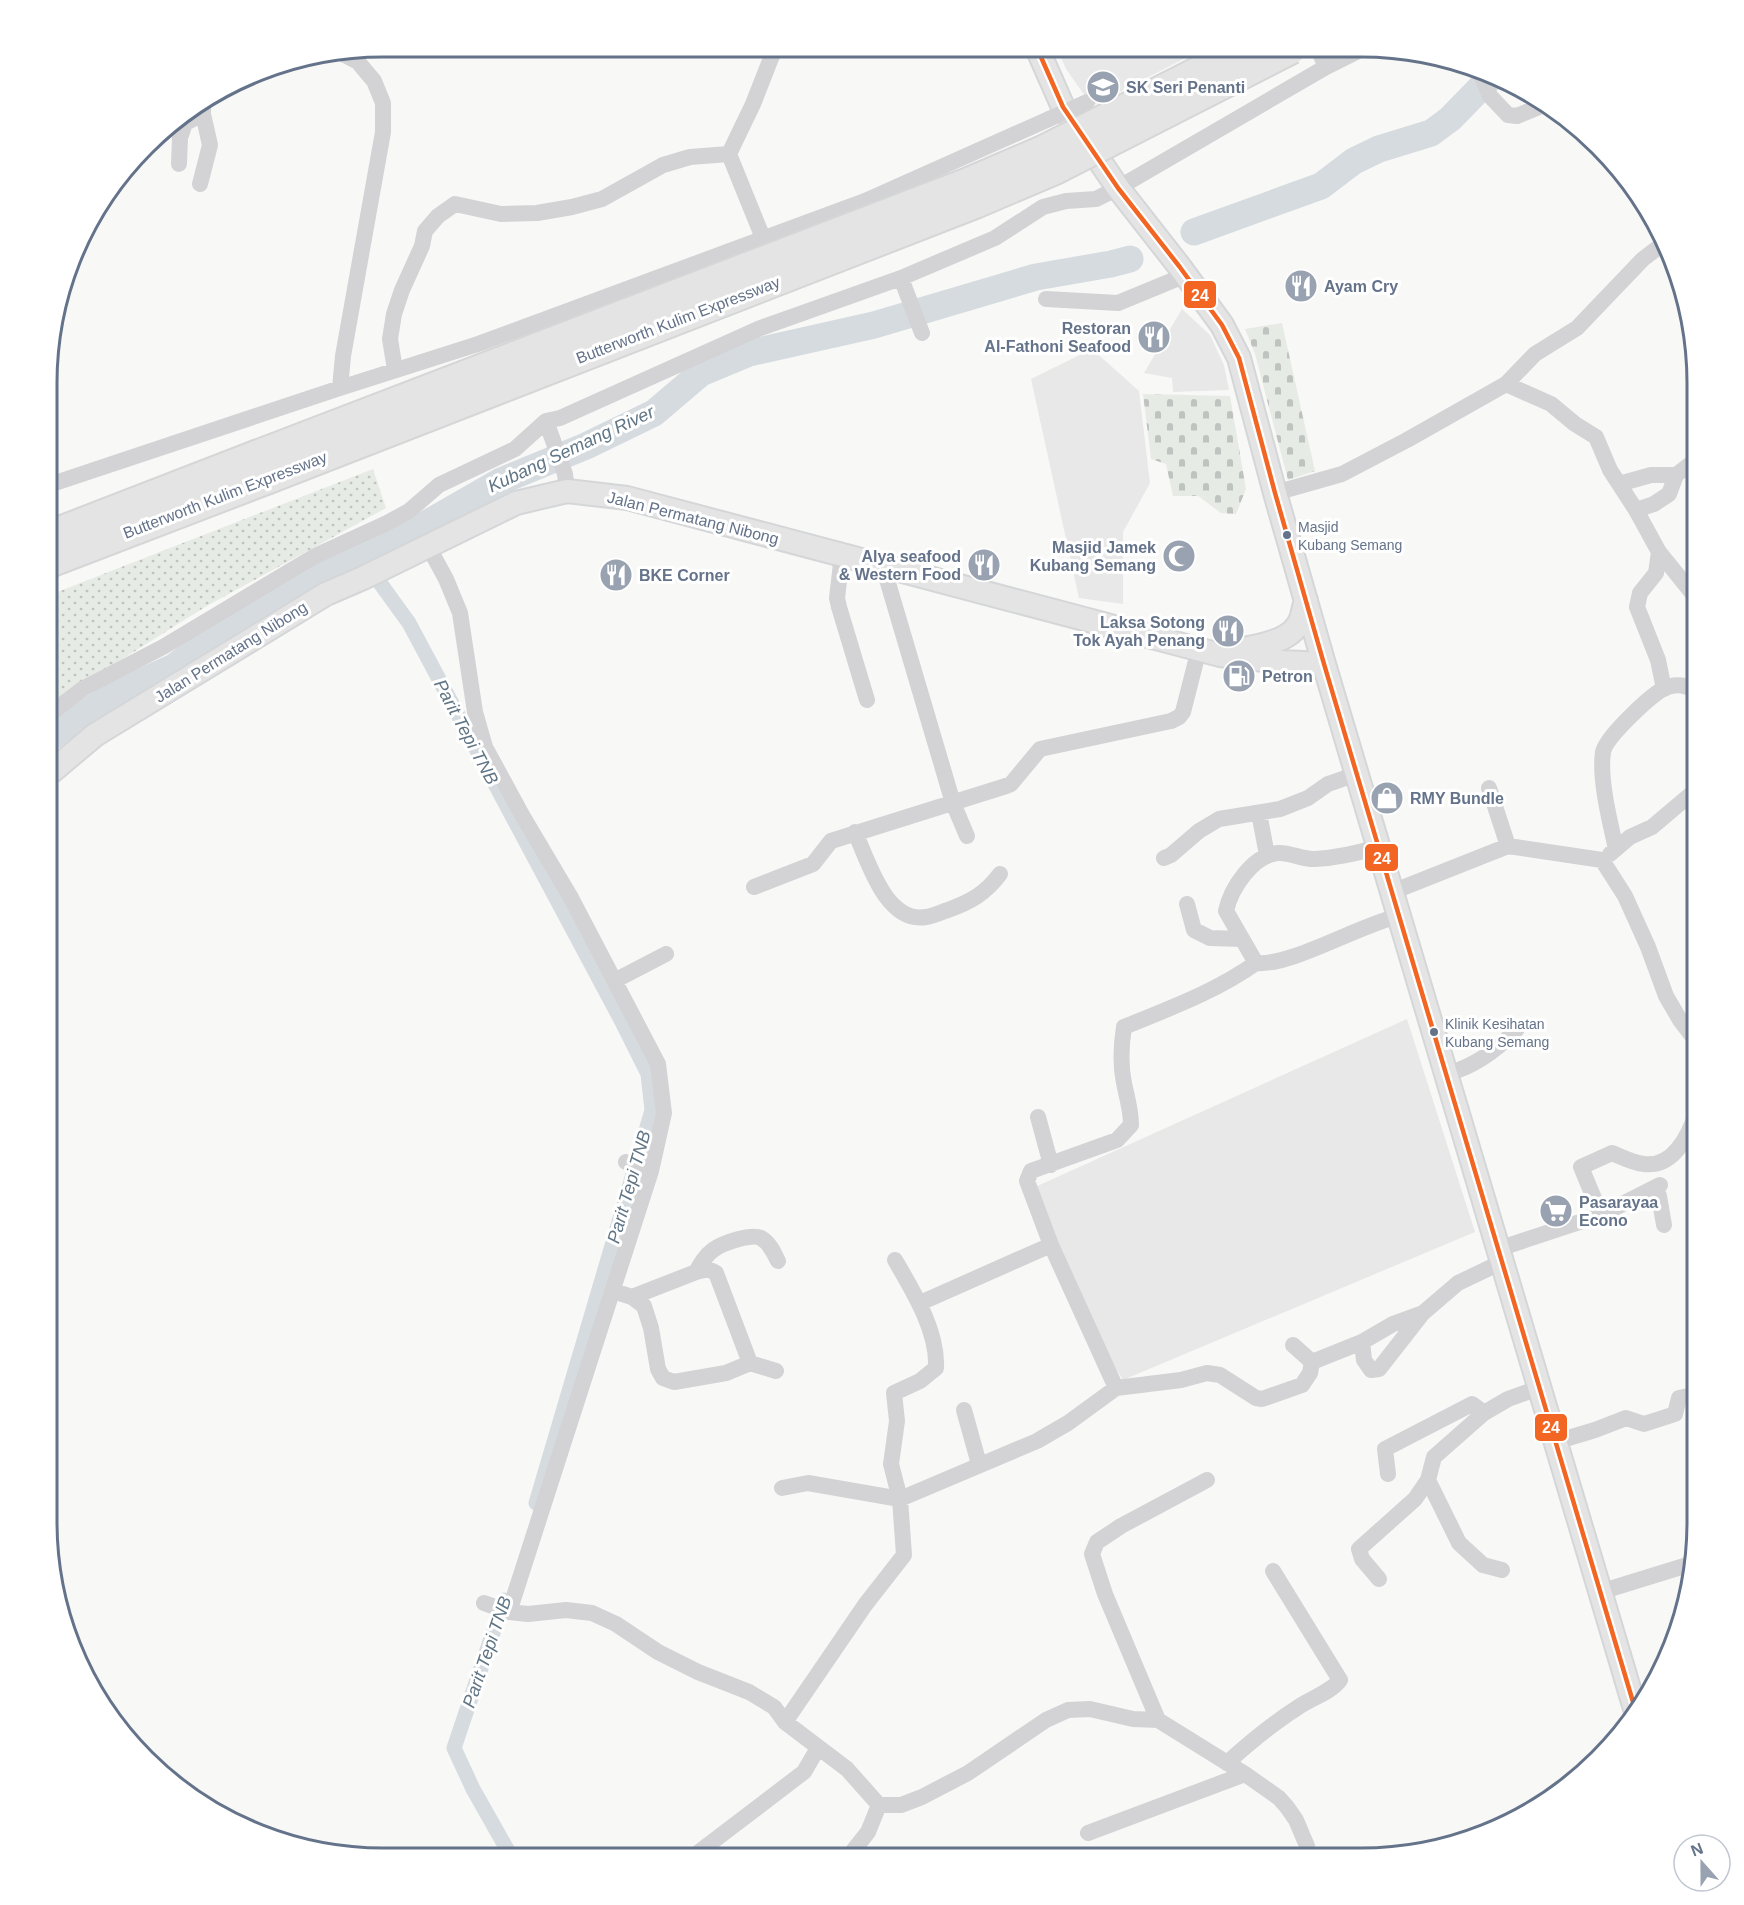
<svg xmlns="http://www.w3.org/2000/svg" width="1744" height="1905" viewBox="0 0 1744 1905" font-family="Arial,sans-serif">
	<defs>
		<pattern id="grass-dots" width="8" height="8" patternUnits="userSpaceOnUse" patternTransform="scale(1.5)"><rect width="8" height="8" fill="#e7ebe5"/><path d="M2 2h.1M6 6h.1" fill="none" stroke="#bfc3bf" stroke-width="1.8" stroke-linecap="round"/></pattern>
		<pattern id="cemetery-stones" width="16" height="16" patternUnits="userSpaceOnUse" patternTransform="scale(1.5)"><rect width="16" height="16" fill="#e7ebe5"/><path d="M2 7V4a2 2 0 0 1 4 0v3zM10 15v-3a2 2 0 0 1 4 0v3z" fill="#bfc3bf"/></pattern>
	</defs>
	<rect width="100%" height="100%" fill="#f8f8f7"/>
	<!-- built -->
	<path fill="#e8e8e9" d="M1057,48L1203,49L1092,106L1066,69Z
		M1182,309L1210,335L1224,365L1229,390L1173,392L1172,378L1144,373Z
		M1092,349L1139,391L1150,483L1123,532V604L1079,598L1031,379Z
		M1407,1019L1475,1232L1123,1380L1092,1332L1035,1187Z"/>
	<!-- grass -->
	<path fill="url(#grass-dots)" d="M373,469L386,508L205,607L51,704L52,594Z"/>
	<!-- cemetery -->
	<path fill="url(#cemetery-stones)" d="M1282,323L1315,471L1288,480L1255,354L1245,329Z
		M1143,394L1230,396L1246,489L1236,514L1221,513L1198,496H1173L1166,464L1151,459Z"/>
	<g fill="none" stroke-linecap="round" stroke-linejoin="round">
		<!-- canal -->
		<path stroke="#d5dbdf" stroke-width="15" d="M359,554L409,623L621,1020L648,1074L652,1110L536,1503
			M504,1600L454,1748L473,1789L512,1858"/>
		<!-- river -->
		<path stroke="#d5dbdf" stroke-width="27" d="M1194,232L1321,186L1354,161L1379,149L1431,133L1450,119L1490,78
			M51,737L112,695L174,667L240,617L292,588L359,554L426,524L501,481L586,446L654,413L701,373L749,353L874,325L1036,277L1111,264L1130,259"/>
		<!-- secondary casing -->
		<g stroke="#d4d6d7" stroke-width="26">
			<path id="secondary" d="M1037,48L1063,107L1118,188L1179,266L1222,325L1239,358L1275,493L1324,664L1636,1712
				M1236,651C1258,645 1292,643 1301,619C1303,613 1304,606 1306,600
				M51,772L95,735L326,594L363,578L516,503L567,491L627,498L1220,655L1282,662L1324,664"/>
		</g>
		<!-- highway casing -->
		<g stroke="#d5d6d6" stroke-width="32">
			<path id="highway" d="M52,534L256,455
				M52,562L266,480"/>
		</g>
		<!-- street -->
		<path stroke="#d3d3d5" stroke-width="16" d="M1318,49L1326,67
			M1481,75L1490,96L1508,115L1517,116L1546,104
			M179,164L180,138L185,123L203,114V106
			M200,184L210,145L203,114
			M763,238L729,154L753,104L775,48
			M901,278L922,333
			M1046,299L1118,303L1186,275
			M395,370L390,339L394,314L402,290L422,246L425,231L438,216L455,204L501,214L537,213L572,207L602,199L663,165L690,157L729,154
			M1506,384L1551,404L1575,424L1596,437L1610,470L1636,510L1659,552L1656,573L1640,593L1637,607L1658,660L1664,689
			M340,388L343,356L383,132V103L374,81L358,62L341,53
			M546,421L565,474L567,491
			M52,484L340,388L478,344L865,201L1049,119
			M1619,484L1651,475H1676
			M1275,493L1342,474L1407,440L1506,384L1535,354L1577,328L1643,259L1664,243
			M1636,510L1654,504L1669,494L1676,475L1697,459
			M428,546L446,579L460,613L475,712L485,747L522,815L570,896L658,1064L664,1113L651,1171L509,1612
			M1659,552L1697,599
			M842,555L837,598L839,607L867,700
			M883,566L953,803L967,836
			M51,713L84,688L163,647L315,556L387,523L409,511L439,485L515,449L546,421L560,418L758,329L901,278L995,238L1043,207L1066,201L1096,199L1118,188L1326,67L1362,49
			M1489,788L1508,846
			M1259,813L1267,855
			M855,832C868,861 886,924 926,917C933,916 941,912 948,910C970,902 985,894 1000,874
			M1616,849C1610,822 1599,779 1603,752C1606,737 1649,697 1663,689C1674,683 1690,684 1697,694
			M1610,854L1630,837L1652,827L1697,789
			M1164,858L1171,855L1199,831L1219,819L1280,809L1308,798L1328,784L1357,774
			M754,887L813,864L831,841L1006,786L1011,784L1040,749L1171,721L1179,717L1183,712L1199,649
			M1392,892L1508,846L1602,860L1625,896L1648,947L1666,996L1680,1020L1697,1042
			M1187,904L1194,930L1210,938L1241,939
			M1256,963L1226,911C1231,888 1253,855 1278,853C1290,852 1303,860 1315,859C1336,858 1358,853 1378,847
			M616,980L666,954
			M1446,1074C1474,1067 1497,1050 1517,1029
			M1038,1117L1051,1165
			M626,1162L651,1171
			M1651,1190L1659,1196L1664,1225
			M1601,1215L1581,1167L1612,1153C1622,1157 1633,1163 1644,1164C1674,1168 1689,1135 1697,1111
			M1498,1249L1601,1215L1660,1185
			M696,1272C701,1263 705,1256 713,1250C722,1243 752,1233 761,1238C770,1243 774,1253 778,1261
			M613,1291L632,1297L644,1306L651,1328L658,1369L663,1378L674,1382L726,1373L750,1363L776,1371
			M632,1297L696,1272L708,1269L716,1273L750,1363
			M920,1303L1051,1245
			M1362,1342L1364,1360L1371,1370L1379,1369L1422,1314
			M1312,1362L1362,1342L1393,1324L1423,1313L1458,1283L1502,1262
			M1116,1388L1051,1245L1027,1181L1031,1171L1117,1140L1131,1125C1131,1110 1127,1098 1124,1083C1120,1064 1121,1046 1124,1027C1170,1008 1215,992 1256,963C1292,966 1359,925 1399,916
			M964,1410L979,1464
			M1555,1442L1595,1430L1626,1418L1644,1424L1675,1414L1679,1398L1697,1394
			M1388,1474L1385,1449L1472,1404L1484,1413
			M782,1488L808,1483L900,1499L1037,1441L1068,1423L1116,1388L1181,1380L1207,1373L1220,1375L1256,1398L1262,1399L1302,1385L1310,1373L1312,1362L1293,1345
			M1502,1570L1483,1565L1459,1543L1428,1480L1434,1457L1484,1413L1508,1399L1539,1388
			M1379,1579L1362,1559L1359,1549L1415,1499L1428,1480
			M1600,1592L1694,1563
			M484,1603L509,1612L528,1614L566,1610L592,1613L616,1624L658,1652L698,1672L749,1692L774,1707L785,1722L847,1769L879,1805H901L922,1797L968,1773L1046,1720L1068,1710L1090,1709L1133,1719L1158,1720L1245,1774L1279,1798L1287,1807L1296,1820L1307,1846L1308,1858
			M1158,1720L1105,1594L1092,1554L1097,1542L1121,1526L1207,1480
			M785,1722L865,1605L904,1555L900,1499L891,1464L897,1421L894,1393L920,1381L936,1368C938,1331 913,1291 895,1260
			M1227,1763C1249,1743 1272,1724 1297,1708C1311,1698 1330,1693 1340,1680L1273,1571
			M1088,1833L1245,1774
			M853,1851L868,1832L879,1805
			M691,1858L804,1772L818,1748"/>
		<!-- secondary -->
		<use href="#secondary" stroke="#e4e4e5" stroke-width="22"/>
		<!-- highway -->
		<use href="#highway" stroke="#e4e4e5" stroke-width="28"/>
		<!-- highway-bridge casing -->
		<g stroke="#d5d6d6" stroke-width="32" stroke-linecap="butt">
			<path id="highway-bridge" d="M256,455L966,183L1043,150L1242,49
				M266,480L975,204L1055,170L1292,49"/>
		</g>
		<!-- street-bridge -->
		<path stroke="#d3d3d5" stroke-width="16" d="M1049,119L1087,102"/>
		<!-- highway-bridge -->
		<use href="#highway-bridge" stroke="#e4e4e5" stroke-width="28"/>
		<!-- bus-1 casing -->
		<g stroke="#fff" stroke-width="9">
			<path id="bus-1" d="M1037,48L1063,107L1118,188L1179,266L1222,325L1239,358L1275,493L1324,664L1636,1712"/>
		</g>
		<!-- bus-1 -->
		<use href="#bus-1" stroke="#f26522" stroke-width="4.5"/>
	</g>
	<!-- icons -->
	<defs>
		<g id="school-disc" transform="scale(1.725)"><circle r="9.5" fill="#98a2b0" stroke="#fff"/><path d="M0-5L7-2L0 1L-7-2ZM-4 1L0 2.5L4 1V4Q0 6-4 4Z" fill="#fff"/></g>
		<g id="restaurant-disc" transform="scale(1.725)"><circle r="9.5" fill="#98a2b0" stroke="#fff"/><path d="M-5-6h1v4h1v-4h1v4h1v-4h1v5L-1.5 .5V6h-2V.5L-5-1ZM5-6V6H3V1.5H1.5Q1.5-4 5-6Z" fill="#fff"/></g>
		<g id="mosque-disc" transform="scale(1.725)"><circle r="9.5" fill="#98a2b0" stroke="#fff"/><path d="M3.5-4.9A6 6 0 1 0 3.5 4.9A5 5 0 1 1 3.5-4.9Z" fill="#fff"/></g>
		<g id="fuel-disc" transform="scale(1.725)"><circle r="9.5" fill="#98a2b0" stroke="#fff"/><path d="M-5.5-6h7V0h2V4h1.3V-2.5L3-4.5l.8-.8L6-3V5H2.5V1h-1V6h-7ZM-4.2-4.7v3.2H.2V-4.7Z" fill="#fff"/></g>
		<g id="shop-disc" transform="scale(1.725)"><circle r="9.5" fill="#98a2b0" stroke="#fff"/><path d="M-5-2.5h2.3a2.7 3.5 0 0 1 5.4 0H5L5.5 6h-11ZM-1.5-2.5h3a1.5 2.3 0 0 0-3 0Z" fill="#fff"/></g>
		<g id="supermarket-disc" transform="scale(1.725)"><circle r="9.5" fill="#98a2b0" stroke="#fff"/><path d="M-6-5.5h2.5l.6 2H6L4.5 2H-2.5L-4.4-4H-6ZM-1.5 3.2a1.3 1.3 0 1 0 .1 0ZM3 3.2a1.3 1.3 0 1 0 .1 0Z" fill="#fff"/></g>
	</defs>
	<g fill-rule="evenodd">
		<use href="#school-disc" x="1103" y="87"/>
		<use href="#restaurant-disc" x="1301" y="286"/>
		<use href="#restaurant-disc" x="1154" y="337"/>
		<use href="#mosque-disc" x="1179" y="556"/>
		<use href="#restaurant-disc" x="984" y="565"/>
		<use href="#restaurant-disc" x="616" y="575"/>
		<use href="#restaurant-disc" x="1228" y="631"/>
		<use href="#fuel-disc" x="1239" y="676"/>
		<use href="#shop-disc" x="1387" y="798"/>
		<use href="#supermarket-disc" x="1556" y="1211"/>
	</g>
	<!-- markers -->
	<g fill="#64738a" stroke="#fff" stroke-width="2">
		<circle cx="1287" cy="535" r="5"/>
		<circle cx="1434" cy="1032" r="5"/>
	</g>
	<g text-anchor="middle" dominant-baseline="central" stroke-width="6" stroke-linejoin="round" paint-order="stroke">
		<!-- bus labels -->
		<g font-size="14" fill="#64738a" stroke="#fff" text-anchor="start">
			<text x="1298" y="527">Masjid<tspan x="1298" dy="18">Kubang Semang</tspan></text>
			<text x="1445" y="1024">Klinik Kesihatan<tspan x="1445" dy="18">Kubang Semang</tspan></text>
		</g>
		<!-- poi labels -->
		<g font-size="16" font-weight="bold" fill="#64738a" stroke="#fff" text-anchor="start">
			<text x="1126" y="87">SK Seri Penanti</text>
			<text x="1324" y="286">Ayam Cry</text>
			<text x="1131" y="328" text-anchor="end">Restoran<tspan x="1131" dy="18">Al-Fathoni Seafood</tspan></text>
			<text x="1156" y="547" text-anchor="end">Masjid Jamek<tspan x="1156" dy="18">Kubang Semang</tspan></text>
			<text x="961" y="556" text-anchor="end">Alya seafood<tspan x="961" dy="18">&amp; Western Food</tspan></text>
			<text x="639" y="575">BKE Corner</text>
			<text x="1205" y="622" text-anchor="end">Laksa Sotong<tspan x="1205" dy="18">Tok Ayah Penang</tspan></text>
			<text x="1262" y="676">Petron</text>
			<text x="1410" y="798">RMY Bundle</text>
			<text x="1579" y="1202">Pasarayaa<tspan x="1579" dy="18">Econo</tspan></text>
		</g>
		<!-- street labels -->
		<g font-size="16" fill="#64738a" stroke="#fff">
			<text transform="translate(678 320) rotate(-21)">Butterworth Kulim Expressway</text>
			<text transform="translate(225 495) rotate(-21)">Butterworth Kulim Expressway</text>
			<text transform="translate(693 518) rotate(14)">Jalan Permatang Nibong</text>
			<text transform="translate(231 652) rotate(-32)">Jalan Permatang Nibong</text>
		</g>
		<!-- water labels -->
		<g font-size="18" font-style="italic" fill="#607585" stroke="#fff">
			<text transform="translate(571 449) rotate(-25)">Kubang Semang River</text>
			<text transform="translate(466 732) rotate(62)">Parit Tepi TNB</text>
			<text transform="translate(629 1187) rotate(-74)">Parit Tepi TNB</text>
			<text transform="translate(487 1652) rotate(-71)">Parit Tepi TNB</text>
		</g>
	</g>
	<!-- crop -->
	<path d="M0 0H1744V1905H0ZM383 57H1361A326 326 0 0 1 1687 383V1522A326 326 0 0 1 1361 1848H383A326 326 0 0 1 57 1522V383A326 326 0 0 1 383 57Z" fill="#fff" fill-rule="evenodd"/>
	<path fill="none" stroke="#64738a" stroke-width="3" d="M383 57H1361A326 326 0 0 1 1687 383V1522A326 326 0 0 1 1361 1848H383A326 326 0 0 1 57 1522V383A326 326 0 0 1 383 57Z"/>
	<g stroke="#fff" stroke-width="2">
		<rect x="1183" y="280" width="34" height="29" rx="6" fill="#f26522"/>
		<rect x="1364" y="843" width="35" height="29" rx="6" fill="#f26522"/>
		<rect x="1534" y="1413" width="34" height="29" rx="6" fill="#f26522"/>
	</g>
	<g font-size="16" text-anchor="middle" font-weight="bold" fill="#fff">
		<text x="1200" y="301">24</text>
		<text x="1382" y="864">24</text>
		<text x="1551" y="1433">24</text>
	</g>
	<!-- north arrow -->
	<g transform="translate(1702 1863) rotate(339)"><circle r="28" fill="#ffffff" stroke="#c1c7d0" stroke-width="1.5"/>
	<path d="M0-4.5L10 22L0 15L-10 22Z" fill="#98a2b0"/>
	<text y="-9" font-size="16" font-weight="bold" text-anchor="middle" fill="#64738a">N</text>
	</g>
</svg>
